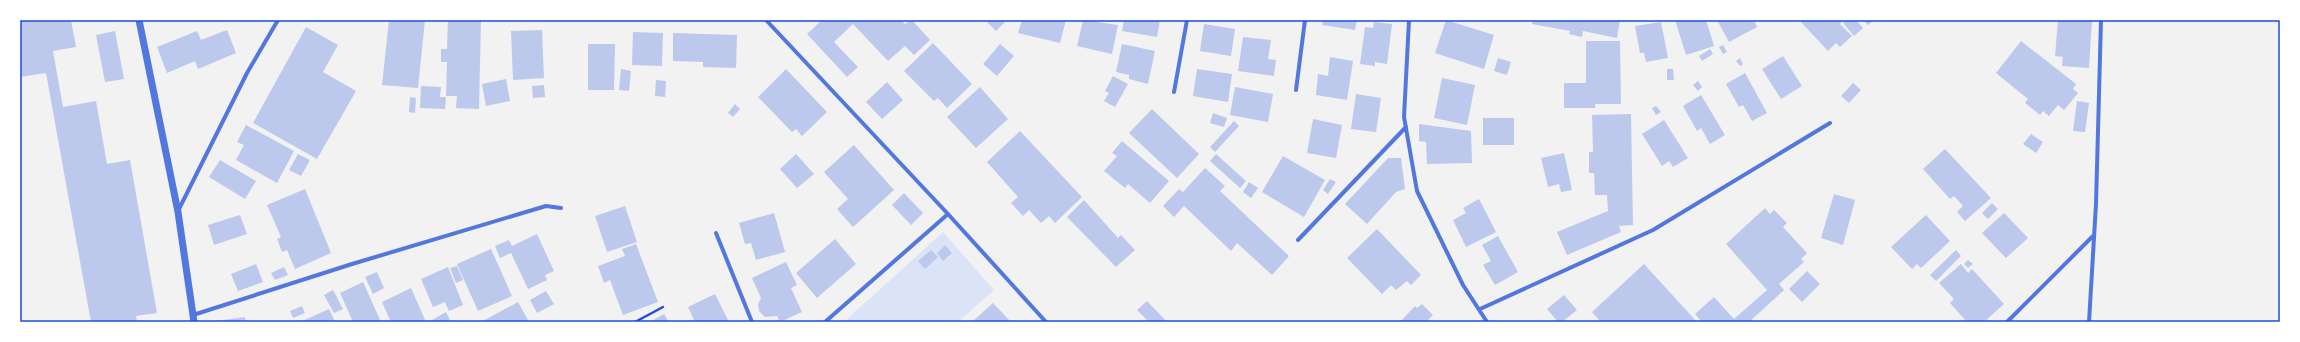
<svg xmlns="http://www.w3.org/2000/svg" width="2300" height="342" viewBox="0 0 2300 342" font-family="Montserrat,sans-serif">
	<rect width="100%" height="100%" fill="#f2f2f2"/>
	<!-- green -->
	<path fill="#dbe4f7" d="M943,232L994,290L958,322H844Z"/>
	<!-- building -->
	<path fill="#bdc9ec" d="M20,20H71L76,47L53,51L63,107L96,101L107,164L130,160L157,313L136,316L137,322H91L46,73L20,77Z
		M389,20H425L418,88L382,85Z
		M448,20H481L479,109L456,108L457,96H446L447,62H441V49H447Z
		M822,20H901L905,24L912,20L930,40L914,55L905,46L888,61L853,24L834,42L858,67L847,77L807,34Z
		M985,20H1007L996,31Z
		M1022,20H1066L1060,43L1018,33Z
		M1083,20L1118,25L1112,54L1077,46Z
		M1124,20H1160L1157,37L1122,31Z
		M1323,20H1357L1355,30L1322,25Z
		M1446,20L1494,35L1484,69L1435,53Z
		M1533,20H1620L1617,38L1583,31L1582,37L1569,34L1570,31L1532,24Z
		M1675,20H1706L1714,46L1686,55Z
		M1717,20H1754L1757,27L1729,42Z
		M1799,20H1844L1840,24L1852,36L1840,47L1836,43L1828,51Z
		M1846,20H1856L1863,28L1854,36L1843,23Z
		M1863,20H1874L1868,25Z
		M2058,20H2092L2089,68L2062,66L2063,57L2055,56Z
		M1374,22L1392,24L1387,64L1375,62V66L1360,64L1365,27L1373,28Z
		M1661,22L1668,58L1646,62L1644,53H1640L1635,26Z
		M1204,24L1235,29L1231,56L1200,51Z
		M306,27L338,45L323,72L356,91L317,159L253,123Z
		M227,30L236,53L198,69L195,61L167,73L157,47L197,31L201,40Z
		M542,30L544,78L513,80L511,31Z
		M115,31L124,79L105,82L96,35Z
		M633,32L663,33L662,66L632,65Z
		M673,33L737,35L736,68L703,67V62L673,61Z
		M1243,37L1271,40L1268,59L1276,60L1274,76L1238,71Z
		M1586,41H1620L1621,104H1595V108H1564V83H1586Z
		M2021,41L2076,84L2073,89L2078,93L2064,110L2058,105L2049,116L2043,111L2040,115L2025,103L2028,99L1996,73Z
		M933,43L972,84L947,108L938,98L934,101L904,71Z
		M588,44H615L614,90H588Z
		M1000,44L1014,56L997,76L983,64Z
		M1122,44L1155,51L1148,84L1129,79V75L1116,72Z
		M1723,45L1727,52L1723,54L1719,47Z
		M1710,49L1713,54L1702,61L1699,56Z
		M1783,56L1802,86L1781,99L1762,69Z
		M1330,57L1353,61L1347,100L1316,95L1318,74L1328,76Z
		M1498,58L1511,62L1507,75L1494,71Z
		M1740,58L1743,64L1740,66L1736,61Z
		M621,69L631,71L629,91L619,90Z
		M786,69L827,112L802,136L796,129L792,132L758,97Z
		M1197,69L1232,74L1228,102L1193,96Z
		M1667,69H1673L1674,80H1667Z
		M1745,73L1767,113L1752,121L1743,105L1739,107L1726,84Z
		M1113,76L1128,84L1115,107L1104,101L1109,93L1105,91Z
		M1442,78L1475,85L1467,125L1434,118Z
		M506,79L510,101L486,106L482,84Z
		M656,80L666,81L665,97L655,96Z
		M1698,81L1702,87L1698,91L1693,85Z
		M887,82L903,100L882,119L866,102Z
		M1853,83L1861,90L1849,103L1841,96Z
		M544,85L545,97L533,98L532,86Z
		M421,86L441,87L440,97H446L445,109L420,108Z
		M980,87L1008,119L976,148L947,117Z
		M1235,87L1273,94L1268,122L1230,115Z
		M1356,94L1381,98L1376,132L1351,129Z
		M1701,95L1725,135L1710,144L1701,128L1697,131L1683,106Z
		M410,97L416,98L415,113L409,112Z
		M2077,101L2089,103L2085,132L2073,131Z
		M735,104L740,109L733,117L728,113Z
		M1656,106L1661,112L1656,115L1652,108Z
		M1152,109L1199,154L1177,178L1129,133Z
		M1213,113L1227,118L1224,127L1210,123Z
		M1631,114L1633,225L1619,226L1621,232L1567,255L1557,232L1608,211L1607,195H1595L1594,173H1589V152H1593L1592,115Z
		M1483,118H1514V145H1483Z
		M1313,119L1342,125L1336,158L1307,153Z
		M1664,120L1688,158L1673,167L1669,161L1662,166L1642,134Z
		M1234,121L1239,126L1215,152L1210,147Z
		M1419,124L1471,131L1472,163L1427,164L1426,142L1419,141Z
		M246,125L294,151L277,183L236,160L244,145L237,142Z
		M1020,131L1082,197L1055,223L1049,216L1041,223L1029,210L1023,216L1011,203L1018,197L987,162Z
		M2031,134L2043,142L2036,153L2023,144Z
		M1122,141L1169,181L1150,203L1128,184L1125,188L1104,171L1117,156L1112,153Z
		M854,145L894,190L853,227L837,209L848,199L824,172Z
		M1945,149L1991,198L1965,221L1957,212L1963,206L1954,196L1950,199L1923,169Z
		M1564,153L1572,190L1561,192L1559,184L1548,187L1541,158Z
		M298,154L310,160L301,176L289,170Z
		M796,154L814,174L797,188L780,169Z
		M1216,154L1246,181L1240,188L1210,161Z
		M1283,156L1325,180L1304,217L1262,192Z
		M1388,158H1401L1405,189L1396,192L1367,224L1345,204Z
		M220,160L256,181L245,199L209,177Z
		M1205,168L1225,186L1220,191L1289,256L1272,275L1237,243L1231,251L1184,206L1174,217L1163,206L1179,189L1183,192Z
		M1330,179L1336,182L1328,194L1323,190Z
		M1249,182L1258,188L1251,198L1243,192Z
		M305,189L331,253L295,269L287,250L282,252L277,239L281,237L267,205Z
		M904,193L923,213L911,225L892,205Z
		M1834,194L1855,200L1843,245L1821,238Z
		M1479,199L1496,232L1466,247L1453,220L1466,213L1463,208Z
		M1084,200L1118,238L1121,235L1135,250L1116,267L1067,217Z
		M1992,203L1998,209L1988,219L1982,213Z
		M625,206L637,242L607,252L595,216Z
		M1765,208L1770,214L1774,210L1787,223L1783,227L1807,253L1801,259L1804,262L1779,284L1784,290L1749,322H1702L1695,314L1714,297L1734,319L1767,290L1726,244Z
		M774,213L785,252L756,260L751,243L745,244L739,223Z
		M2004,213L2028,238L2006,258L1982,233Z
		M240,215L247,234L214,245L208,225Z
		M1926,215L1950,241L1921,268L1917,264L1912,269L1891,247Z
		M1377,229L1421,275L1411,285L1407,281L1396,290L1391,285L1382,294L1347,258Z
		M537,234L554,271L545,275L547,280L528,289L511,253L500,258L495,246L509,240L512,246Z
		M1498,236L1518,272L1495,285L1483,265L1491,261L1482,245Z
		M835,239L856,264L817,298L796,273Z
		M636,244L658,302L623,315L610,280L604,283L598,266L625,256L622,249Z
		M945,245L952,253L943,261L937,253Z
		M491,249L512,296L478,311L457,264Z
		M931,250L938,257L925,269L918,261Z
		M1956,250L1961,256L1936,281L1930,275Z
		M1968,260L1973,264L1968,268L1964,264Z
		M786,262L797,285L791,288L802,312L780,322L777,316L765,317L759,311L758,304L761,298L752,278Z
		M256,264L263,282L238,291L231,274Z
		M1644,264L1697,322H1601L1592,312Z
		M1961,264L1968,273L1972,269L2004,304L1984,322H1967L1950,303L1954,299L1939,283Z
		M457,266L463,280L456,283L450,268Z
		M284,267L288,275L275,280L271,273Z
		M448,267L463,305L449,311L445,302L433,307L421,279Z
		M1807,271L1820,284L1802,302L1789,289Z
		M377,272L384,288L373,294L365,277Z
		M363,282L381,322H353L340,293Z
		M411,288L426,322H391L382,302Z
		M333,290L343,309L334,313L324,295Z
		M546,291L554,304L537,313L530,300Z
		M715,294L729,322H695L688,307Z
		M1564,295L1577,310L1562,322H1558L1547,309Z
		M1147,301L1167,322H1149L1137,310Z
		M518,302L529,322H481Z
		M993,303L1011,322H972Z
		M1422,304L1433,315L1426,322H1400L1415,306L1417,308Z
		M302,306L305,313L293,318L290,311Z
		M329,309L335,322H300Z
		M446,312L451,322H433L432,320Z
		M664,314L669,322H650Z
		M245,317L246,322H215V321Z"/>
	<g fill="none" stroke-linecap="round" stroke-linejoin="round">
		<!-- path -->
		<path stroke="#1d4ed8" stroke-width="2.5" d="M635,322L663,307"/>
		<!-- minor -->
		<path stroke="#5277de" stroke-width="4" d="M766,20L948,214L1046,322
			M1409,20L1404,117L1417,191L1463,285L1487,322
			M1296,90L1305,20
			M1174,92L1187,20
			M178,211L247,73L278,20
			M716,233L752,322
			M1298,240L1406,127
			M1480,309L1653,230L1830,123
			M193,315L352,264L546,206L561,208
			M825,322L948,214
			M2007,322L2093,236
			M2089,322L2096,204L2101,20"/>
		<!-- tertiary -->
		<path stroke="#5277de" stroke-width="7" d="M139,20L178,212L194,322"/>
	</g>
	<!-- border -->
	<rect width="2300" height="342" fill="none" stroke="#ffffff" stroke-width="42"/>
	<rect x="21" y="21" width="2258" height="300" fill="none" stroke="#1d4ed8" stroke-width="1.5"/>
</svg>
